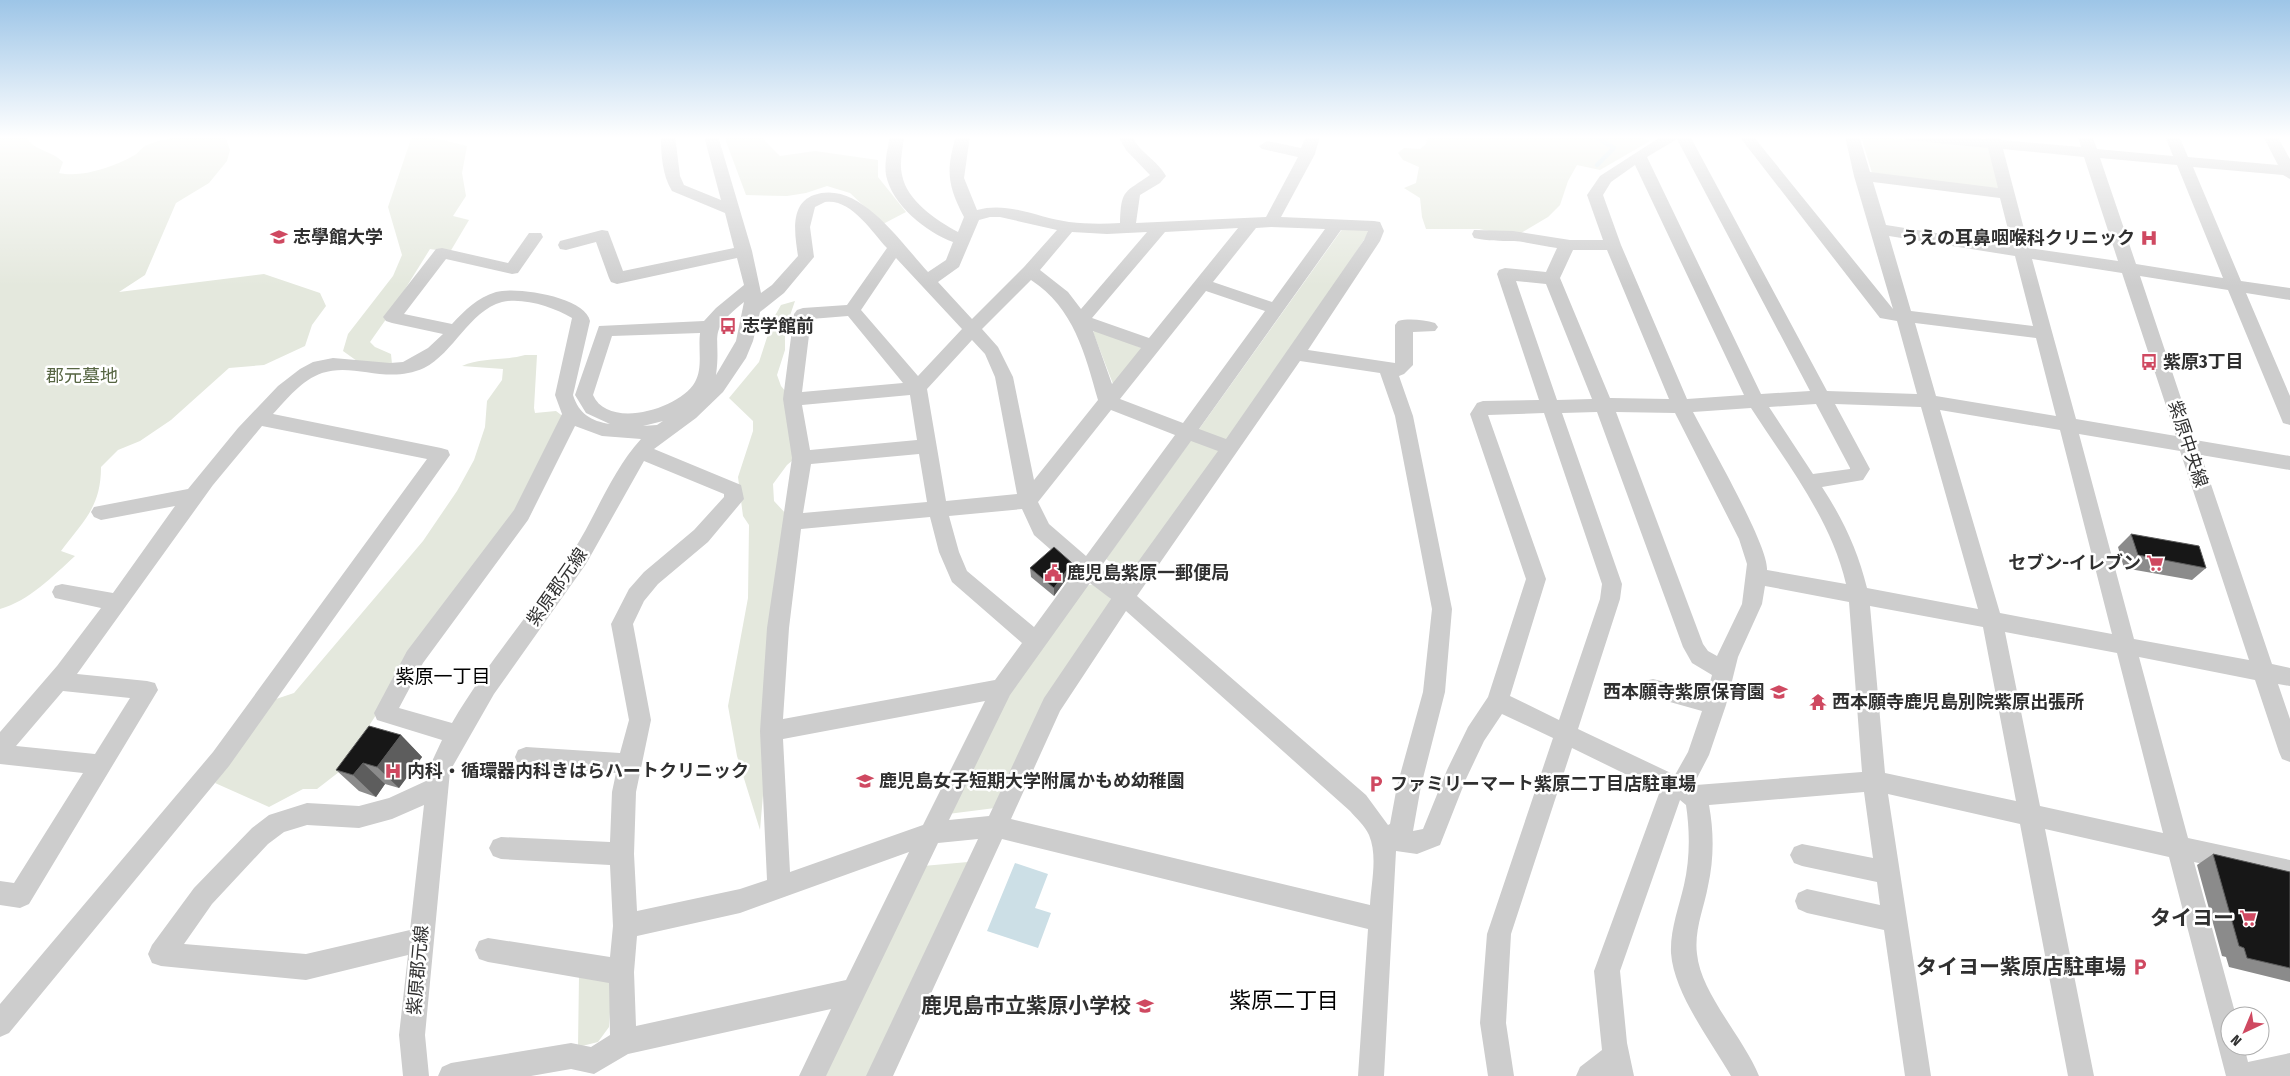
<svg xmlns="http://www.w3.org/2000/svg" width="2290" height="1076" viewBox="0 0 2290 1076" font-family="'Fira Sans Condensed','Noto Sans JP',sans-serif">
	<rect width="100%" height="100%" fill="#fff"/>
	<!-- green -->
	<path fill="#e4e8dd" d="M0,136H26C31,150 51,150 63,162L59,173C82,178 113,167 133,156C138,154 141,148 145,146C166,135 202,136 225,136L230,150L227,161L209,183L176,203L145,275L119,292L264,274L320,293L326,306L312,325L305,346L264,365L229,368L171,420L140,441L118,450L101,467C101,507 84,520 61,551L75,556C53,576 29,601 0,609Z
		M412,136H427L467,146L462,173L466,196L453,216L469,220L450,252L430,249L389,315L370,342L375,347L391,354L392,364L357,361L343,351L348,334L393,276L402,255L388,207Z
		M724,136H762L765,141L780,156L815,151L878,160V177L906,212L883,224L850,193L827,186L806,193L787,196L746,195Z
		M1428,136H1639L1650,141L1600,170L1577,165L1568,181L1560,205L1548,217L1521,233L1509,235L1479,229H1426L1422,217L1420,198L1404,188L1416,183L1419,167L1403,160L1398,153L1404,148L1420,149L1426,144Z
		M1861,136L1981,144L1990,148L2002,187L1998,189L1872,173Z
		M1343,228H1362L1369,232L1297,344L1132,578L1106,559Z
		M795,301L785,330V350L777,375L781,386L791,398L800,454L787,465L773,484L774,501L787,515L760,830L737,756L728,706L748,598L749,525L743,516L738,477L753,431V421L729,398L759,362L773,319L781,305Z
		M1096,329L1144,349L1113,384L1093,332Z
		M525,355H537L534,408L535,413L556,411L564,417L531,490L376,715L339,772L317,789H303L269,807L215,783L276,699L294,693L423,541L457,491L474,460L485,427L487,401L502,380L503,369L462,366C481,357 505,361 525,355Z
		M1095,584L1113,601L995,808L948,814L1003,700L1084,586Z
		M968,862L869,1076H822L923,866Z
		M579,976L612,982L609,1027L598,1042L578,1047Z"/>
	<!-- water -->
	<path fill="#ccdfe6" d="M1015,863L1048,874L1035,908L1051,913L1038,948L987,931Z"/>
	<g fill="none" stroke-linecap="round" stroke-linejoin="round">
		<!-- stream -->
		<path stroke="#ccdfe6" stroke-width="4.5" d="M1595,136L1614,148L1597,165"/>
		<!-- minor -->
		<path fill="#cdcdcd" fill-rule="evenodd" d="M661,136H675L680,176L684,185L721,200L704,136H718L752,251L761,293L772,285L798,256C795,235 789,204 814,195C859,179 901,243 928,272L946,260L953,242C926,232 892,205 886,175C884,162 888,148 890,136H904C903,149 899,162 902,175C907,201 936,220 958,232L964,217C947,185 946,170 956,136H970L964,178L977,210C1008,201 1038,218 1069,222C1086,224 1103,224 1120,223C1121,188 1125,193 1150,175L1126,150L1118,136H1132C1139,152 1157,160 1166,176L1160,183L1140,195L1136,223L1266,217L1298,157L1262,149L1259,146L1267,141L1301,148L1306,136H1320L1315,154L1281,217L1374,221L1380,222L1384,231L1380,241L1308,350L1395,363V325L1398,321C1409,318 1424,320 1435,323L1438,327L1435,331L1413,332V365L1404,374L1399,376L1413,416L1452,609L1445,692L1421,786L1413,831L1423,829L1447,770L1468,727L1488,697L1526,579L1470,414L1477,403L1483,401L1539,400L1497,274L1499,270L1505,268L1546,272L1557,248C1543,246 1528,242 1514,241C1500,241 1488,241 1474,238L1472,234L1474,230L1513,231L1570,240H1603L1587,195L1600,176L1662,136H1690L1827,391L1917,394L1897,321L1880,318L1739,136H1753L1893,309L1854,176L1845,136H1859L1870,172L1998,188L1988,148L1906,140L1899,136H1951L1985,139V136H1999L2001,140L2081,147L2078,136H2092L2097,149L2173,156L2165,136H2179L2188,157L2278,165L2263,136H2277L2290,159V179L2283,175L2193,167L2241,281L2290,288V300L2246,293L2290,396V425L2283,423L2281,418L2228,290L2140,276L2195,440L2290,456V470L2201,455L2272,664L2290,668V686L2278,684L2290,719V762L2282,759L2279,752L2255,680L2139,657L2188,838L2290,860V884L2194,862L2236,1016H2230V1046H2244L2248,1062L2290,1053V1076H2226L2169,857L2045,829L2094,1076H2068L2020,824L1888,794L1931,1076H1905L1884,930L1807,913L1798,909L1795,901L1798,893L1807,889L1880,905L1877,882L1802,866L1794,863L1790,855L1794,847L1802,844L1873,858L1864,792L1709,805C1714,832 1714,859 1708,886C1704,908 1694,930 1697,954C1701,994 1744,1038 1759,1076H1731C1711,1041 1674,994 1671,953C1670,930 1679,907 1684,885C1690,859 1690,832 1686,805L1680,800L1620,971L1627,1043L1634,1076H1576L1580,1067L1602,1050L1594,971L1660,791L1572,748L1511,934L1506,1023L1514,1076H1488L1480,1023L1487,934L1553,738L1502,714L1484,741L1466,779L1440,845L1417,854L1396,851L1384,1076H1358L1368,929L1002,839L893,1076H866L978,839L938,843L826,1076H799L831,1009L628,1054L594,1074L571,1069L531,1076H438L442,1067L451,1063L571,1043L591,1047L610,1035L609,983L488,962L479,959L475,950L479,941L488,938L610,957L613,926L610,865L501,859L493,856L489,848L493,840L501,837L610,842L612,792L616,773L526,767L518,764L515,757L518,750L526,747L620,753L629,720L611,624L629,589L644,572L694,530L724,497V494L644,461L586,564L494,694L450,771L425,1035L429,1076H403L399,1035L408,955L306,980L161,966L152,963L148,954L152,945L194,888L252,828L269,815L307,803L359,806L389,798L426,781L428,770L442,740L377,720L374,713L407,651L514,510L562,414L555,395L572,318C554,307 523,297 502,302C469,311 454,353 424,368C387,385 354,362 322,373C302,380 287,399 273,414L441,448L448,450L450,455L229,766L9,1033L0,1037V1004L213,752L427,459L262,426L213,485L77,674L147,681L155,683L158,690L29,904L20,908L0,905V881L14,883L83,773L0,764V732L57,666L101,608L55,598L52,592L55,586L62,584L113,593L175,506L101,520L94,517L91,512L94,507L188,489L238,428L278,386L300,369L313,362L333,358L390,363L403,362L428,348L443,334L392,323L386,321L383,317L436,249L442,248L508,263L529,233H541L543,237L518,273L512,274L446,259L404,314L452,324C465,310 477,298 496,292C516,286 586,297 590,321L573,395C579,414 591,421 610,424L586,413L575,395L599,326L704,321L716,308L744,285L737,258L617,284L611,282L609,278L596,242L566,250L560,249L558,245L560,241L602,230L608,231L623,271L734,248L725,213L672,191C662,175 661,154 661,136ZM1677,139L1810,391L1761,394L1647,157ZM2003,149L2084,157L2118,261L2029,248ZM2100,158L2177,165L2223,278L2136,264ZM1635,165L1744,395L1687,399L1621,245L1603,195L1611,182ZM1873,182L2000,198L2012,245L1886,225ZM825,202C851,198 871,231 887,248L847,305L803,308L797,310L794,314L783,399L792,458L767,628L760,731L767,880L740,889L637,911L634,854L636,792L651,720L633,624L644,601L658,584L708,542L744,499L741,485L654,449L696,418L723,392L746,358L753,341L760,312L784,293L814,257L810,227L815,207ZM990,217H1000L1057,230L1024,267L972,319L938,282L959,267L979,220ZM1271,227L1325,229L1272,302L1213,282L1256,228ZM1238,228L1149,338L1092,318L1165,232ZM1341,230L1368,231L1364,240L1226,439L1199,429ZM1072,232L1107,234L1147,232L1081,309L1068,292L1040,270ZM1889,236L2015,256L2033,326L1911,311ZM1573,250H1607L1669,399L1610,398L1560,278ZM896,258L962,329L918,376L861,310ZM2032,259L2122,273L2176,436L2076,419ZM1031,280C1074,308 1085,354 1098,400L1034,480L1013,377L998,347L982,329ZM1516,281L1546,284L1592,399L1557,400ZM1206,291L1265,311L1183,423L1120,399ZM744,302L736,341L716,375C722,334 705,333 744,302ZM848,316L903,383L802,392L811,319ZM1915,323L2036,338L2056,416L1936,396ZM1093,331L1141,348L1112,384ZM700,333C698,349 703,368 695,382C680,409 608,430 593,395L612,336ZM972,340L985,354L995,377L1017,494L946,501L927,389ZM1300,361L1380,373L1395,416L1432,609L1423,692L1397,786L1390,824L1388,825L1366,795L1137,596ZM910,395L917,440L810,450L802,405ZM1816,404L1850,468V469L1813,474L1769,407ZM1835,404L1921,407L1978,609L1867,588C1858,551 1843,519 1822,487L1863,480L1870,469ZM1751,408C1787,464 1831,519 1846,584L1767,570C1769,546 1707,439 1693,412ZM1111,410L1175,435L1086,556L1049,524L1038,502ZM1940,410L2060,430L2112,634L2000,613ZM1597,412L1683,647L1692,663L1712,675L1707,693L1653,679L1645,681L1642,688L1645,695L1702,711L1688,752L1675,775L1578,729L1620,599L1622,584L1562,413ZM1616,412L1675,413L1739,539L1747,564L1742,604L1717,656L1708,651L1703,644ZM1544,413L1602,584L1600,599L1559,720L1510,696L1546,579L1488,415ZM663,421L657,425L643,426ZM575,426L602,436L641,439C611,472 596,516 572,553C533,610 487,663 452,723L399,708L423,663L528,520ZM2079,434L2180,451L2249,660L2134,639ZM1191,441L1218,451L1122,584L1100,568ZM919,454L927,502L803,513L811,464ZM1022,509L1034,535L1075,571L1034,627L967,571L959,552L949,516ZM930,517L939,552L952,582L1022,643L995,680L783,719L789,628L801,529ZM1090,583L1111,599L1044,698L989,816L949,820L1010,695ZM1765,586L1849,602L1862,772L1696,785L1694,784L1709,755L1726,705L1738,657L1762,604ZM1870,606L1983,627L2016,801L1885,773ZM1126,611L1350,811C1356,818 1365,826 1369,835C1378,856 1371,884 1370,905L1011,819L1060,711ZM2005,632L2117,653L2163,833L2040,806ZM63,691L130,698L95,754L16,746ZM985,701L923,825L790,872L783,739ZM424,805L410,930L306,954L184,944L212,904L268,844L284,832L307,825L359,828L392,819ZM909,852L846,980L636,1026L634,972L637,936L740,913Z"/>
	</g>
	<!-- wall -->
	<path fill="#8b8b8b" d="M2131,534L2206,568L2192,580L2124,568L2118,547Z
		M1030,568L1072,571L1054,596L1031,577Z
		M401,735L422,757L399,788L385,784L376,797L359,791L336,770Z
		M2213,854L2290,872V982L2229,967L2226,957L2222,956L2197,865Z"/>
	<!-- shaded-wall -->
	<path fill="#5d5d5d" d="M1072,563V571L1054,596V588Z
		M401,735L422,757L399,788L377,767Z
		M363,763L385,784L376,797L353,775Z"/>
	<!-- building -->
	<path fill="#171717" stroke="#5d5d5d" d="M2131,534L2199,546L2206,568L2138,555Z
		M1054,547L1072,563L1054,588L1030,568Z
		M369,726L401,735L377,767L363,763L353,775L336,770Z
		M2213,854L2290,872V968L2247,958L2244,948L2239,946Z"/>
	<!-- sky -->
	<linearGradient id="sky" x2="0" y2="1"><stop stop-color="#9dc5e7"/><stop offset="0.48" stop-color="#fff"/><stop offset="1" stop-color="#fff" stop-opacity="0"/></linearGradient>
	<rect width="2290" height="286" fill="url(#sky)"/>
	<!-- icons -->
	<defs>
		<g id="university-bare" transform="scale(1.35)"><path d="M0-5L7-2L0 1L-7-2ZM-4 1L0 2.5L4 1V4Q0 6-4 4Z" fill="#cf4961" stroke="#fff" stroke-width="2.5" paint-order="stroke"/></g>
		<g id="hospital-bare" transform="scale(1.35)"><path d="M-5-5h3v3.5h4V-5h3V5h-3V1.5h-4V5h-3Z" fill="#cf4961" stroke="#fff" stroke-width="2.5" paint-order="stroke"/></g>
		<g id="bus-bare" transform="scale(1.35)"><path d="M-5-6H5V4H4V6H2V4H-2V6H-4V4H-5ZM-3.5-4V0h7V-4ZM-3.5 1.2v1.5H-2V1.2ZM2 1.2v1.5H3.5V1.2Z" fill="#cf4961" stroke="#fff" stroke-width="2.5" paint-order="stroke"/></g>
		<g id="supermarket-bare" transform="scale(1.35)"><path d="M-6-5.5h2.5l.6 2H6L4.5 2H-2.5L-4.4-4H-6ZM-1.5 3.2a1.3 1.3 0 1 0 .1 0ZM3 3.2a1.3 1.3 0 1 0 .1 0Z" fill="#cf4961" stroke="#fff" stroke-width="2.5" paint-order="stroke"/></g>
		<g id="civic-bare" transform="scale(1.35)"><path d="M-.6-6.5H3V-4.5H.6V-3L4-1V1h2V6H-6V1h2V-1L-.6-3ZM-1.2 2.5V6h2.4V2.5Z" fill="#cf4961" stroke="#fff" stroke-width="2.5" paint-order="stroke"/></g>
		<g id="school-bare" transform="scale(1.35)"><path d="M0-5L7-2L0 1L-7-2ZM-4 1L0 2.5L4 1V4Q0 6-4 4Z" fill="#cf4961" stroke="#fff" stroke-width="2.5" paint-order="stroke"/></g>
		<g id="temple-bare" transform="scale(1.35)"><path d="M0-6L5-2H3V0L6.5 2.5H4V6H1.5V3h-3V6H-4V2.5H-6.5L-3 0V-2H-5Z" fill="#cf4961" stroke="#fff" stroke-width="2.5" paint-order="stroke"/></g>
		<g id="parking-bare" transform="scale(1.35)"><path d="M-3.5-5.5H1a3.5 3.5 0 0 1 0 7H-1V5.5H-3.5ZM-1-3.4V-.6H.8a1.4 1.4 0 0 0 0-2.8Z" fill="#cf4961" stroke="#fff" stroke-width="2.5" paint-order="stroke"/></g>
	</defs>
	<g fill-rule="evenodd">
		<use href="#university-bare" x="279" y="237"/>
		<use href="#hospital-bare" x="2149" y="238"/>
		<use href="#bus-bare" x="728" y="326"/>
		<use href="#bus-bare" x="2149" y="362"/>
		<use href="#supermarket-bare" x="2155" y="563"/>
		<use href="#civic-bare" x="1053" y="573"/>
		<use href="#school-bare" x="1779" y="692"/>
		<use href="#temple-bare" x="1818" y="702"/>
		<use href="#hospital-bare" x="393" y="771"/>
		<use href="#school-bare" x="865" y="781"/>
		<use href="#parking-bare" x="1376" y="784"/>
		<use href="#supermarket-bare" x="2248" y="918"/>
		<use href="#parking-bare" x="2140" y="967"/>
		<use href="#school-bare" x="1145" y="1006"/>
	</g>
	<g text-anchor="middle" dominant-baseline="central" stroke-width="5" stroke-linejoin="round" paint-order="stroke">
		<!-- poi labels -->
		<g font-size="18" font-weight="bold" fill="#303030" stroke="#fff" text-anchor="start">
			<text x="293" y="237">志學館大学</text>
			<text x="2135" y="238" text-anchor="end">うえの耳鼻咽喉科クリニック</text>
			<text x="742" y="326">志学館前</text>
			<text x="2163" y="362">紫原3丁目</text>
			<text x="2141" y="563" text-anchor="end">セブン-イレブン</text>
			<text x="1067" y="573">鹿児島紫原一郵便局</text>
			<text x="1765" y="692" text-anchor="end">西本願寺紫原保育園</text>
			<text x="1832" y="702">西本願寺鹿児島別院紫原出張所</text>
			<text x="407" y="771">内科・循環器内科きはらハートクリニック</text>
			<text x="879" y="781">鹿児島女子短期大学附属かもめ幼稚園</text>
			<text x="1390" y="784">ファミリーマート紫原二丁目店駐車場</text>
		</g>
		<!-- park labels -->
		<g font-size="18" fill="#576643" stroke="#fff">
			<text x="82" y="376">郡元墓地</text>
		</g>
		<!-- street labels -->
		<g font-size="18" fill="#303030" stroke="#fff">
			<text transform="translate(2188 444) rotate(72)">紫原中央線</text>
			<text transform="translate(557 587) rotate(-55)">紫原郡元線</text>
			<text transform="translate(418 970) rotate(-85)">紫原郡元線</text>
		</g>
		<!-- neighbourhood labels -->
		<g font-size="19" fill="#000" stroke="#fff">
			<text x="443" y="676">紫原一丁目</text>
		</g>
		<!-- near-poi labels -->
		<g font-size="21" font-weight="bold" fill="#303030" stroke="#fff" text-anchor="end">
			<text x="2234" y="918">タイヨー</text>
			<text x="2126" y="967">タイヨー紫原店駐車場</text>
			<text x="1131" y="1006">鹿児島市立紫原小学校</text>
		</g>
		<!-- near-neighbourhood labels -->
		<g font-size="22" fill="#000" stroke="#fff">
			<text x="1284" y="1000">紫原二丁目</text>
		</g>
	</g>
	<!-- north arrow -->
	<g transform="translate(2245 1031) rotate(224)"><circle r="24" fill="#ffffff" stroke="#acacac"/>
	<path d="M0-4L9 19L0 12L-9 19Z" fill="#cf4961"/>
	<text y="-8" font-size="14" font-weight="bold" text-anchor="middle" fill="#303030">N</text>
	</g>
</svg>
